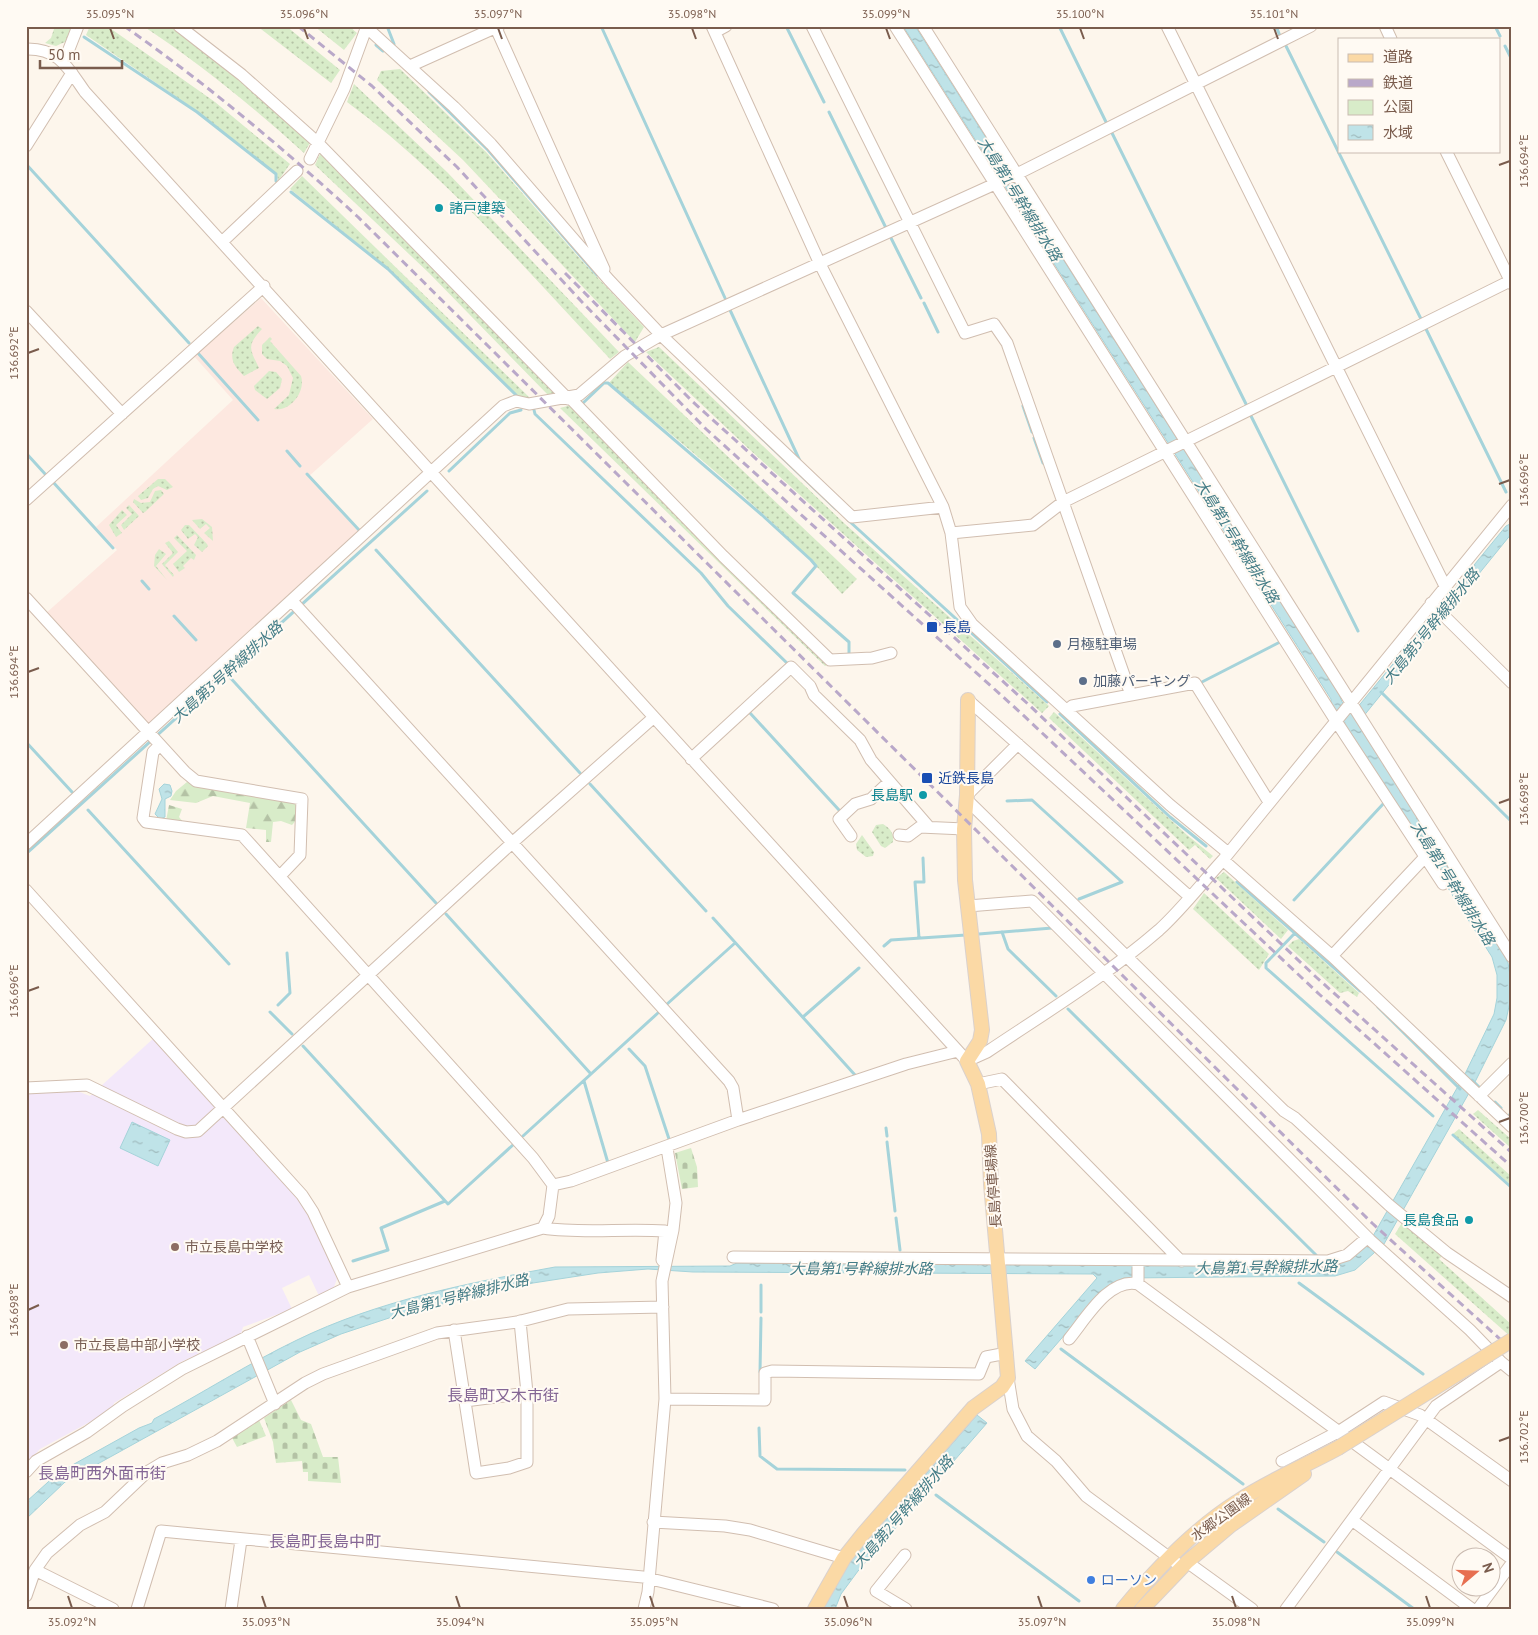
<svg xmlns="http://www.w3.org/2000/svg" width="1538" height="1635" viewBox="0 0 1538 1635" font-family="'PT Sans','Noto Sans JP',sans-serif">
	<defs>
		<pattern id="green-dots" width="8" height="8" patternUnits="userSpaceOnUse" patternTransform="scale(1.25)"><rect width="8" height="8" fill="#d8ecc9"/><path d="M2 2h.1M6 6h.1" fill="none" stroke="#b4c2a5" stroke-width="1.8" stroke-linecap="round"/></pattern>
		<pattern id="forest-firs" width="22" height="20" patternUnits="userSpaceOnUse" patternTransform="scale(1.25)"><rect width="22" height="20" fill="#d8ecc9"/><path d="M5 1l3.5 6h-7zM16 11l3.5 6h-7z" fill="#b4c2a5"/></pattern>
		<pattern id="cemetery-stones" width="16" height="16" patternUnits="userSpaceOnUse" patternTransform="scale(1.25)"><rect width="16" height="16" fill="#d8ecc9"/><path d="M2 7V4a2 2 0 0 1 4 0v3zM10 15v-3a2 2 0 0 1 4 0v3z" fill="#b4c2a5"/></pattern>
		<pattern id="water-ripples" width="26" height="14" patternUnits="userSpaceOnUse" patternTransform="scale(1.25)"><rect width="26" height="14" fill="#bfe3e8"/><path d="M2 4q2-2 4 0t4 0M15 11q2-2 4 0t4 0" fill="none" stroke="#a0bbbe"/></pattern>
	</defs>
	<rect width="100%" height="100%" fill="#fdf6ec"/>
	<!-- commercial -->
	<path fill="#fde8e0" d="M261,298L373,419L308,477L360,533L150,725L45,614L117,550L96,527L233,400L193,355L202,350Z"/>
	<!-- education -->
	<path fill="#f3e8fa" d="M155,1037L281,1176L313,1219L337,1279L332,1292L320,1298L309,1275L282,1288L292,1309L243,1327L241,1334L181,1362L114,1403L112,1410L40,1449L26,1464V1094L77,1091L90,1096Z"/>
	<!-- green -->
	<path fill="url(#green-dots)" d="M55,26H73L67,41L56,46L45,43L51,38Z
		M90,26H107L215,102L290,164L278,181L277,174L197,111L86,35Z
		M143,26H172L237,75L311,141L304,153C253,107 201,64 143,26Z
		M257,26H286L340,70L331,83Z
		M314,26H349L357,33L344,50Z
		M400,69L486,152L582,261L644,327L635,342L463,160L377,80L381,71Z
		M354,84L447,172L619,352L610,359C526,270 446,175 347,102Z
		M321,152L559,395L549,396L429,273L315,165Z
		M302,176L530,398L521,399L388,268L290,189Z
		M258,326L262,329C246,346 250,349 259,368L244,376C235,367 229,360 234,347Z
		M270,337L272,339L270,341L301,376C306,392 290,412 274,409L289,395L293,378L287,366L280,361L267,359L262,354V345Z
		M659,347L845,524L1049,706L1042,713L749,449L646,352Z
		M628,362L857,579L842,594C773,516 690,450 609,383Z
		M269,371L276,372L282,379L280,388L267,399L255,390L254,386Z
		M571,405L827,665L825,666L560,408Z
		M158,479H165L173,487L167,490L158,486L153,489L148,498L141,500L138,496Z
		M161,490L164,494L145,512L143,513L133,502L134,499L141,503L150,502L155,491Z
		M129,505L139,516L124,530L121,525L132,514L126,508Z
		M122,510L127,515L116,525L122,533L116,537L109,525Z
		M202,519L212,527L213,541L204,533L210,528L206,524L200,529L192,520Z
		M185,525H189L207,544L208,546L202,552L194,545L198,537L195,534L188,539L181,530Z
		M177,535L196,555L194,560L191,558L183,566L185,568L179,572L173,564L187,551L174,538Z
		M169,541L178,552L165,565L174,575L173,577L162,564L173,553L165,543Z
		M159,549L166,554L156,566L167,580L154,566L155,555Z
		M1054,712L1187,835L1213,856L1210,859L1195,845L1189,850L1049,718Z
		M883,824C890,828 894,833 893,842L885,848L881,846L872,832L876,825Z
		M862,835L874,852L873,856L866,857L857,850L856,844Z
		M1224,872L1288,930L1281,939L1216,878Z
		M1204,893L1269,954L1259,970L1193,909Z
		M1299,939L1359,993L1357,997L1348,991L1340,993L1288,946L1293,941Z
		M1478,1110L1512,1140V1149L1473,1114Z
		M1459,1129L1512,1177V1186L1453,1134Z
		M1403,1221L1445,1253L1439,1259L1512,1325V1338L1395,1234Z"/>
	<!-- forest -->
	<path fill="url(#forest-firs)" d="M187,782L295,803C298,809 298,820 292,825L281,821L273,822L271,842H266V830L246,828L250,803L213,796L196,803L170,800L176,791Z
		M169,805L182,809L179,817L183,822L166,821Z"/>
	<!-- cemetery -->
	<path fill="url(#cemetery-stones)" d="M691,1148L697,1167L698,1187L682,1189L675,1153Z
		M291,1400L301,1420L311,1424L323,1457H338L341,1483L308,1481V1472H303L302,1461L276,1463L273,1442L264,1418Z
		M259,1420L266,1436L237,1447L231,1436Z"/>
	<!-- water -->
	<path fill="url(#water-ripples)" stroke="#a5d3da" d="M903,26H915L1339,694L1342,702L1352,714L1506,526L1512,523V533L1358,723L1501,949L1508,963L1511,981L1510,1002L1506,1020L1474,1084L1384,1244L1355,1270L1335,1276L1124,1278L1106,1287L1035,1369L1025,1361L1097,1278L1093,1274L693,1272L648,1269L598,1273L533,1283L407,1312L341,1334L300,1352L65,1482L26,1519V1502L58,1473L139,1428L152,1423L154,1419C201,1394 249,1363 297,1340C377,1301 468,1283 555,1267L730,1266L737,1263L1331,1264L1369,1243L1465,1074L1494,1014L1497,998V975L1492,957L1331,705V699Z
		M164,784L170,785L172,791L171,796L165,799V817L160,819L155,814L162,799L159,789Z
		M132,1122L170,1140L158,1166L120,1148Z
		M977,1415L987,1423L858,1571L841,1594L835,1609H822L830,1591L850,1562Z"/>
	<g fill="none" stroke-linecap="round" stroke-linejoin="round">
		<!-- stream -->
		<path stroke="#a5d3da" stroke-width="3" d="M387,26L394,44
			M601,26L725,298
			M786,26L824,102
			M1059,26L1106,122
			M1276,26L1280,36
			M1495,26L1500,36
			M84,37L197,112L276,174V181
			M376,45L383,51
			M1286,46L1421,319
			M1505,46L1512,60
			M429,92L488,150L597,275
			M829,112L886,228
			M1111,131L1246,404
			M26,164L189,343
			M291,192L388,269L516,395
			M890,236L921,298
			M924,303L938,332
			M730,310L800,461
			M1426,329L1506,492
			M197,352L258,420
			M710,389L836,509
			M583,403L604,383H608L762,515L811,560L816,566L793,593L849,642V655
			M1023,406L1032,432
			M534,410L535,414L701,573L728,606L788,664
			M1251,416L1358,631
			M1034,438L1043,463
			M287,451L300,466
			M26,453L46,475
			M449,471L510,413L521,410
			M307,474L359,530
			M53,482L113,548
			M848,520L1047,702
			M1511,547H1512
			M376,550L580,773
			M142,581L149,589
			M174,616L196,640
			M226,673L436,903
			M1200,683L1280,642
			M1381,692L1512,822
			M750,713L839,810
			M1060,714L1170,817L1206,846
			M26,742L72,792
			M590,784L706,911
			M1007,801L1032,800L1122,882L1079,899
			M88,810L229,964
			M26,854L427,491
			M1237,882L1360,991
			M1294,900L1384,803
			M446,914L591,1074
			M713,918L855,1075
			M1002,932L1008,949L1056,996
			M1295,933L1266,963V968L1433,1116
			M979,934L1052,928
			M919,938L915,882H924L923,858
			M884,946L891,940L966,935
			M278,1005L290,993L287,953
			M666,1005L735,943
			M1378,1007L1460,1089
			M1068,1009L1316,1255
			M270,1012L292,1034
			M803,1017L859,968
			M303,1046L448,1204L514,1144
			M629,1049L645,1066L669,1139
			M1472,1080L1479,1087
			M584,1081L608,1163
			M1495,1102L1501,1108
			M1509,1115L1512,1118
			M886,1128L887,1136
			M1453,1135L1512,1188
			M523,1136L659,1012
			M887,1142L895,1211
			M896,1218L900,1250
			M353,1261L388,1250L381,1228L445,1201
			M1299,1283L1423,1374
			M761,1312V1285
			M1061,1349L1243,1484
			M760,1372L761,1318
			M759,1428L760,1456L777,1469L905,1470
			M936,1495L1079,1601
			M1278,1509L1324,1542
			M1337,1552L1414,1609"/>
		<!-- minor casing -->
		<g stroke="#d1beb0" stroke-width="13">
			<path id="minor" d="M179,26L242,75L317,142L568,399
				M365,26L454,107L491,144L609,280L661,335L852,517L943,507
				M495,26L604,269
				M712,26L820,264L943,507L951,533L960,607L972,624L1170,805L1227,852
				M812,26L965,333L994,324L1007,343L1131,695
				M895,26L1336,721L1443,884
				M923,26L1512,957
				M1167,26L1445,586
				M1385,26L1391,39
				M715,32L726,26
				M26,49C59,48 68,68 85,92L967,1061L987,1052C1045,1013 1106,976 1159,930C1182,909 1202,883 1223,860L1512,505
				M64,62L78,26
				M410,66L499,26
				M26,146L72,73
				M1446,151L1512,284
				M310,159L344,89L367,26
				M223,241L297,171
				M26,311L122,414
				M570,398L723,556L830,660L872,658L891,653
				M26,500L264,286
				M951,533L1033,525L1063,502L1512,280
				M26,598L185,772L196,781L302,799L300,855L280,876
				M292,601L729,1081L733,1088L738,1120
				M1431,603L1512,683
				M968,700L1190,897
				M1067,710L1072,706L1195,683L1269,802
				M160,745L153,752L143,818L146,822L242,835L533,1158L553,1185
				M691,759L791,667L810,686L814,695L860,740L871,760L929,827
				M967,795L1018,744
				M967,800L1284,1111L1295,1118L1389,1205L1447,1253L1512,1297
				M899,835L908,836L920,827L964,829
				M851,836L839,819L855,804L871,799L889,782
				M26,844L503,406L516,401L529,404L579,395L625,356L661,335L1017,174L1311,26
				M1223,860L1332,956L1512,1127
				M26,890L302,1195L313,1212L348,1287
				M968,906L1032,901L1370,1240L1470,1330L1501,1362
				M1332,956L1425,857
				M978,1084L1002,1079L1181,1261
				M26,1088L87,1085L177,1129L186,1132L198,1131L512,843L653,718
				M1479,1096L1512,1063
				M543,1228L549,1216L553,1185L571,1181L738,1120L906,1064L958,1051
				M733,1257L1328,1261L1347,1255L1367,1238
				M1138,1284V1260
				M520,1321L527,1393
				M454,1330L476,1473L509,1468L527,1462V1393L465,1401
				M247,1336L275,1404
				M1069,1339C1085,1320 1109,1277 1138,1284L1512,1559
				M1008,1378L1013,1409L1027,1436L1056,1461L1086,1496L1182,1567
				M665,1399L765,1400V1373L772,1371L979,1374L986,1357L1007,1353
				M1282,1461L1338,1432L1384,1402L1420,1415L1512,1481
				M26,1472L36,1461L87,1432L123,1406L182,1369L348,1287L543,1228C583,1234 624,1228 665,1231L662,1260L664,1262
				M1352,1520L1472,1609
				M653,1522L725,1526L750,1530L844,1558
				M905,1555L876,1591L906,1609
				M1187,1562L1252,1609
				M35,1570L113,1609
				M26,1596L35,1570L47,1553L80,1525L105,1512L147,1472L162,1463L188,1455L217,1441L305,1383L323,1374L437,1333L517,1322L568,1309L663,1307
				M137,1609L161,1531L643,1577L773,1609
				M231,1609L241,1540
				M644,1609L648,1592L665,1399L662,1281L673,1230L676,1203L667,1148
				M1286,1609L1436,1406L1501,1362L1512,1371
				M1478,1609L1512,1563"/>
		</g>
		<!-- major casing -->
		<g stroke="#dad1cd" stroke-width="16">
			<path id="major" d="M815,1609L844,1558L864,1533L973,1408L1002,1387L1008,1378L991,1184L989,1134L978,1084L967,1061L980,1041L982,1030L965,880L964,829L967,795L968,700
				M1123,1609C1156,1569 1193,1530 1237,1502C1268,1481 1305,1466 1338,1448
				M1142,1609L1187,1562L1231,1525L1304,1474"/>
		</g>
		<!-- minor -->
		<use href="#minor" stroke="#fff" stroke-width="11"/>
		<!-- major -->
		<use href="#major" stroke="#fbd9a5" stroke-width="14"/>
		<!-- rail -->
		<path stroke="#b9a8c9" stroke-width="3" stroke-dasharray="8 5" stroke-linecap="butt" d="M124,26C207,84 283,148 358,217L1372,1223L1512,1350
			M298,26L372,86L457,167L582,302L706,429L1022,714L1319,994L1512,1167
			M565,273L693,402L1028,704L1316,977L1512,1153"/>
		<!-- major-bridge casing -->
		<g stroke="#dad1cd" stroke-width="16" stroke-linecap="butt">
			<path id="major-bridge" d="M1338,1448L1512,1340"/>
		</g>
		<!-- major-bridge -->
		<use href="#major-bridge" stroke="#fbd9a5" stroke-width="14"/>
	</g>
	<!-- ticks -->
	<path fill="none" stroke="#7a5c4d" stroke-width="2" d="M110,28L114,39M304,28L308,39M498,28L502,39M692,28L696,39M886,28L890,39M1080,28L1084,39M1274,28L1278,39M1499,165L1510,161M28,353L39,349M1499,484L1510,480M28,672L39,668M1499,803L1510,799M28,991L39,987M1499,1122L1510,1118M28,1310L39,1305M1499,1441L1510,1437M68,1596L72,1608M262,1596L266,1608M456,1596L460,1608M650,1596L654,1608M844,1596L848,1608M1038,1596L1042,1608M1232,1596L1236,1608M1426,1596L1430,1608"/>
	<!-- markers -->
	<g fill="#0f9aa8" stroke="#fffaf3" stroke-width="2">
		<circle cx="439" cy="208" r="5"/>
		<circle cx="923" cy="795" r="5"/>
		<circle cx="1469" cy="1220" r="5"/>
	</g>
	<g fill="#1a4fb4" stroke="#fffaf3" stroke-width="2">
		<rect x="926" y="621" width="12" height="12" rx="2.5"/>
		<rect x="921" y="772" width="12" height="12" rx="2.5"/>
	</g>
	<g fill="#5c6f8a" stroke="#fffaf3" stroke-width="2">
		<circle cx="1057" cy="644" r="5"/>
		<circle cx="1083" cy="681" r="5"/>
	</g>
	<g fill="#8d6e63" stroke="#fffaf3" stroke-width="2">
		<circle cx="175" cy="1247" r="5"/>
		<circle cx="64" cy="1345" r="5"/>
	</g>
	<circle fill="#3f7fe0" stroke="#fffaf3" stroke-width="2" cx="1091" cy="1580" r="5"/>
	<g text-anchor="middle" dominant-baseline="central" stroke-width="4" stroke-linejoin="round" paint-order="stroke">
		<!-- culture labels -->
		<g font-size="14" fill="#0d838f" stroke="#fffaf3" text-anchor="end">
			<text x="449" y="208" text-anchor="start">諸戸建築</text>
			<text x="913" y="795">長島駅</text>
			<text x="1459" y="1220">長島食品</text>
		</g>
		<!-- transit labels -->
		<g font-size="14" fill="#164399" stroke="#fffaf3" text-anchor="start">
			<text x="943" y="627">長島</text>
			<text x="938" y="778">近鉄長島</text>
		</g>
		<!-- service labels -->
		<g font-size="14" fill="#4e5e75" stroke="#fffaf3" text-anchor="start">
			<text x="1067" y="644">月極駐車場</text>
			<text x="1093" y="681">加藤パーキング</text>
		</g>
		<!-- street labels -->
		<g font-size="14" fill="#7a5c4d" stroke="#fffaf3">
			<text transform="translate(993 1186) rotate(-94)">長島停車場線</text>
			<text transform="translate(1221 1517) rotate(-36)">水郷公園線</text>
		</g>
		<!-- education labels -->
		<g font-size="14" fill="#785e54" stroke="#fffaf3" text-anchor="start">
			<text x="185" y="1247">市立長島中学校</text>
			<text x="74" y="1345">市立長島中部小学校</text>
		</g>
		<!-- shop labels -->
		<g font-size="14" fill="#366cbe" stroke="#fffaf3" text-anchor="start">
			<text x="1101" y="1580">ローソン</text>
		</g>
		<!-- water labels -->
		<g font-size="15" font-style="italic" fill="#437c86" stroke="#fffaf3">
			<text transform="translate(1020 199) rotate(58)">大島第1号幹線排水路</text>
			<text transform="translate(1237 541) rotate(58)">大島第1号幹線排水路</text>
			<text transform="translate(1431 626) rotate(-51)">大島第5号幹線排水路</text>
			<text transform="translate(227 672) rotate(-42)">大島第3号幹線排水路</text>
			<text transform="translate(1453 883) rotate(58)">大島第1号幹線排水路</text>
			<text transform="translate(1266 1267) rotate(-1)">大島第1号幹線排水路</text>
			<text x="861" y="1268">大島第1号幹線排水路</text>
			<text transform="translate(459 1296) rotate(-14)">大島第1号幹線排水路</text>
			<text transform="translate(903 1512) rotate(-49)">大島第2号幹線排水路</text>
		</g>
		<!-- quarter labels -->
		<g font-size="16" fill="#846695" stroke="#fffaf3">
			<text x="503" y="1395">長島町又木市街</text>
			<text x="102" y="1473">長島町西外面市街</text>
			<text x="325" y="1541">長島町長島中町</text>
		</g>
	</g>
	<!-- border -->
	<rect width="1538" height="1635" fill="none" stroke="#fffaf3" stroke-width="55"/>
	<!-- legend -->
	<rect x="1338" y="38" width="162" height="115" fill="#fffaf3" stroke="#cabbb1"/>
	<rect x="1348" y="54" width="25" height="8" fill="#fbd9a5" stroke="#cabbb1"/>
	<text x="1383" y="62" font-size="15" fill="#7a5c4d">道路</text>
	<rect x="1348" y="79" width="25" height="8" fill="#b9a8c9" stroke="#cabbb1"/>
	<text x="1383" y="88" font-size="15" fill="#7a5c4d">鉄道</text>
	<rect x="1348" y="100" width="25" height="15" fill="#d8ecc9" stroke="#cabbb1"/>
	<text x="1383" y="112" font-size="15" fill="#7a5c4d">公園</text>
	<rect x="1348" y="125" width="25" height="15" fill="url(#water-ripples)" stroke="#cabbb1"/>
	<text x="1383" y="138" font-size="15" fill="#7a5c4d">水域</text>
	<!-- north arrow -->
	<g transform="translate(1476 1572) rotate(71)"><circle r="24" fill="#fffaf3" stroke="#cabbb1"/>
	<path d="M0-4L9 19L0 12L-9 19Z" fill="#e76f51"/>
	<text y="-8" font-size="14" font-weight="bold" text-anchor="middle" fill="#7a5c4d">N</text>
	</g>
	<!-- scale -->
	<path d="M40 60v8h82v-8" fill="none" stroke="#7a5c4d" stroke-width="2.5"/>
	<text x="48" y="60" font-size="15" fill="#7a5c4d" stroke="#fffaf3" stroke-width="4" paint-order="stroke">50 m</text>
	<rect x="28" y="28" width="1482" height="1580" fill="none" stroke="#7a5c4d" stroke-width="2"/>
	<g font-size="12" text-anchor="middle" fill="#7a5c4d">
		<text x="110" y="18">35.095°N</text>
		<text x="304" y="18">35.096°N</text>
		<text x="498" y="18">35.097°N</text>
		<text x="692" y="18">35.098°N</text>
		<text x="886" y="18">35.099°N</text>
		<text x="1080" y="18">35.100°N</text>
		<text x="1274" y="18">35.101°N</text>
		<text transform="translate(1524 161) rotate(-90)" y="4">136.694°E</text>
		<text transform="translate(14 353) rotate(-90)" y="4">136.692°E</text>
		<text transform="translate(1524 480) rotate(-90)" y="4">136.696°E</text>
		<text transform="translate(14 672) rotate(-90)" y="4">136.694°E</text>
		<text transform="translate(1524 799) rotate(-90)" y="4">136.698°E</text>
		<text transform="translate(14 991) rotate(-90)" y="4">136.696°E</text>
		<text transform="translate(1524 1118) rotate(-90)" y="4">136.700°E</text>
		<text transform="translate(14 1310) rotate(-90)" y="4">136.698°E</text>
		<text transform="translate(1524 1437) rotate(-90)" y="4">136.702°E</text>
		<text x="72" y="1626">35.092°N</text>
		<text x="266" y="1626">35.093°N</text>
		<text x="460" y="1626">35.094°N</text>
		<text x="654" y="1626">35.095°N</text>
		<text x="848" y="1626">35.096°N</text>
		<text x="1042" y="1626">35.097°N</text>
		<text x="1236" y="1626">35.098°N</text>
		<text x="1430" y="1626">35.099°N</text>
	</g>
</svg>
